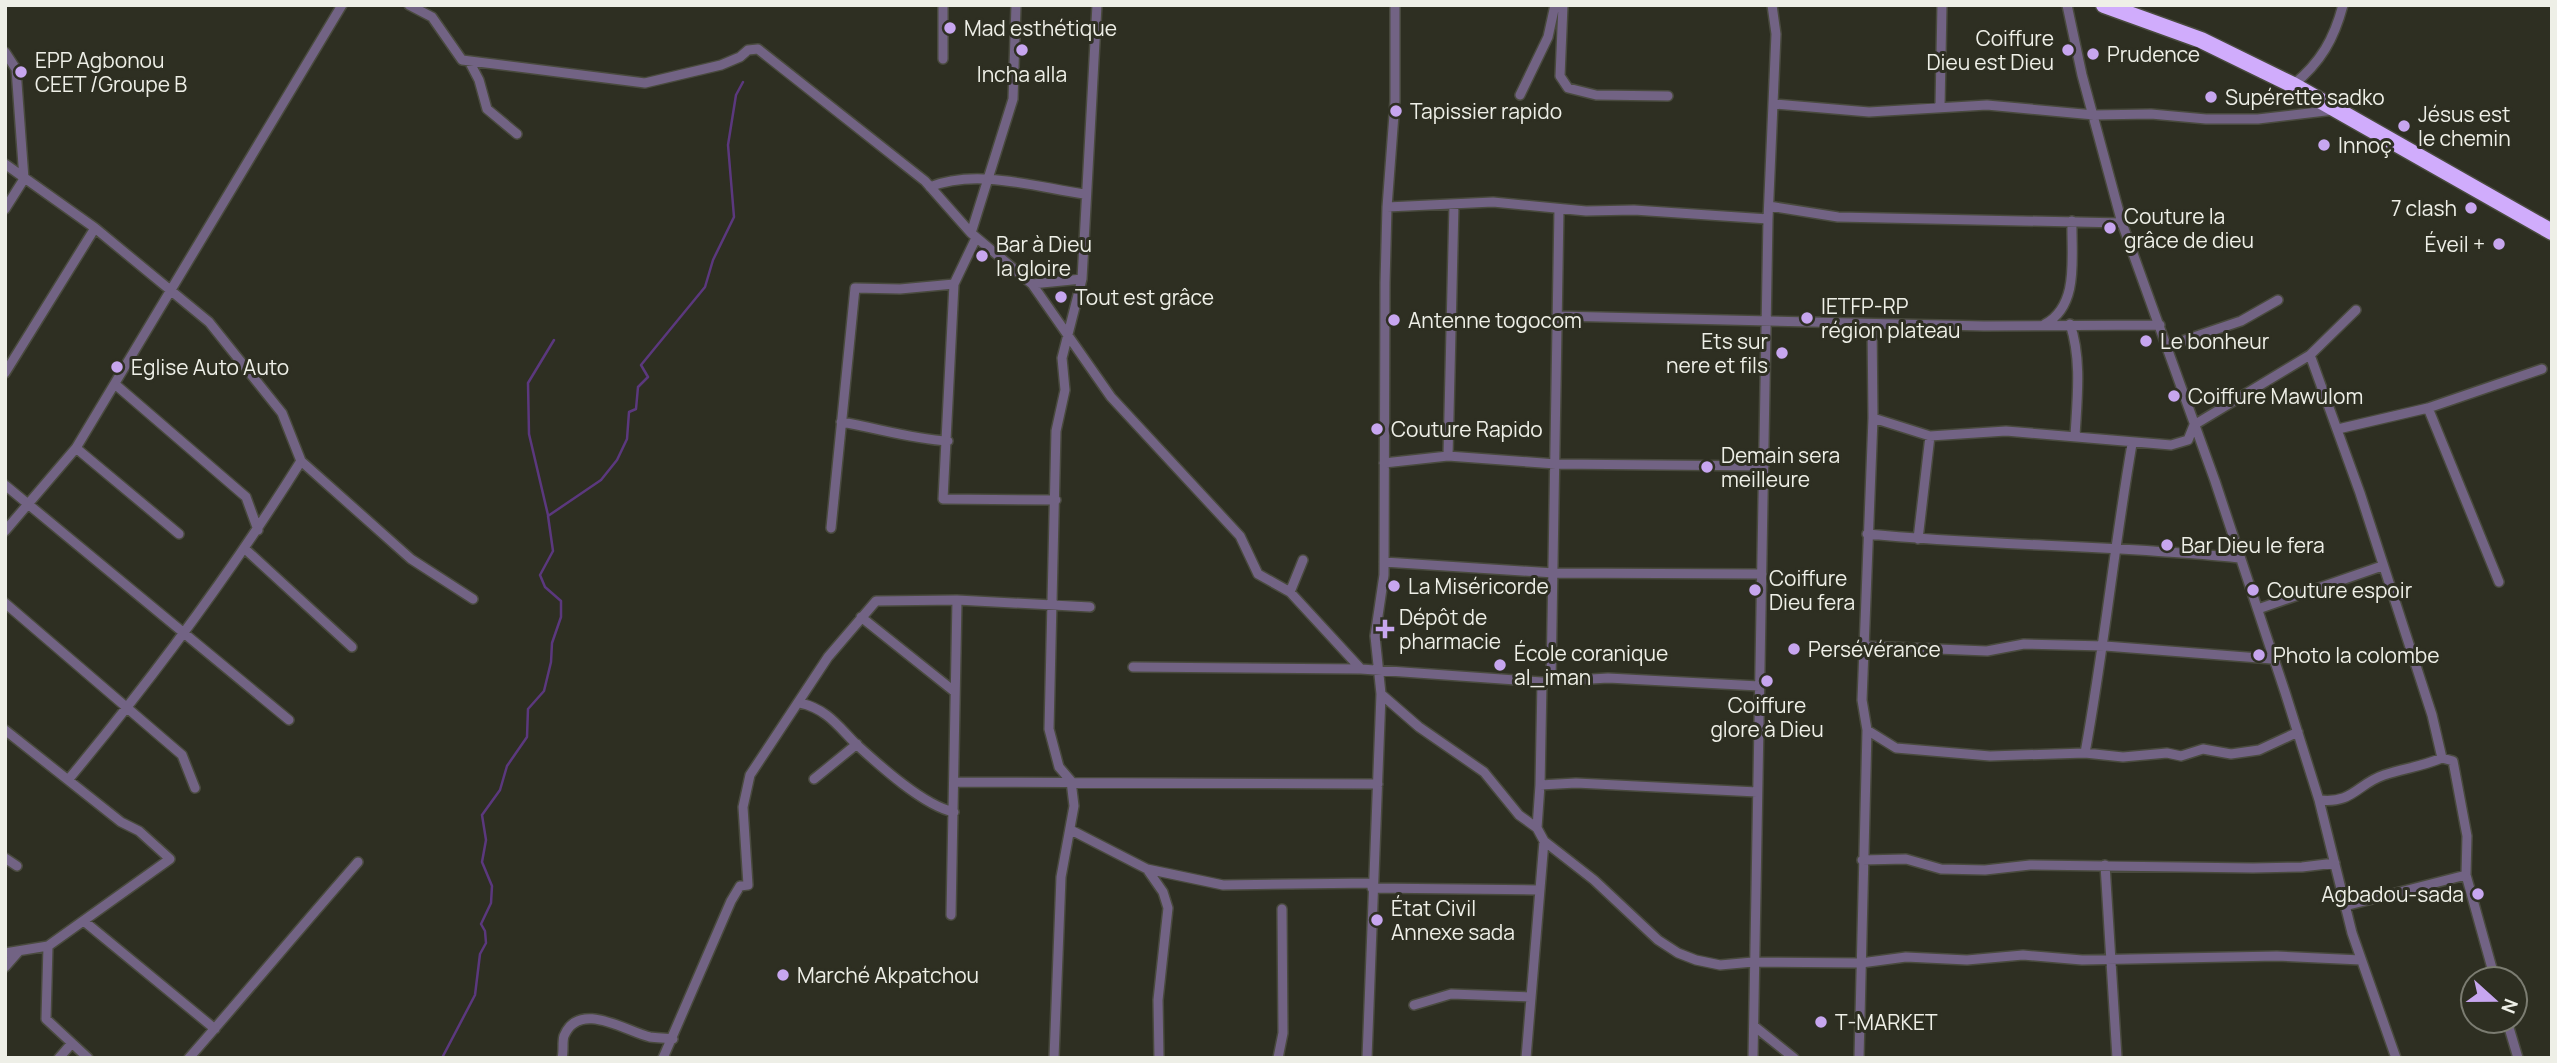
<svg xmlns="http://www.w3.org/2000/svg" width="2557" height="1063" viewBox="0 0 2557 1063" font-family="Manrope,sans-serif">
	<rect width="100%" height="100%" fill="#2e2f22"/>
	<g fill="none" stroke-linecap="round" stroke-linejoin="round">
		<!-- stream -->
		<path stroke="#5b387e" stroke-width="2.5" d="M548,515L529,434L528,383L554,340
			M442,1058L475,995L480,954L486,943L485,931L481,924L491,903L492,886L482,862L486,840L482,815L500,790L507,766L527,737L528,709L544,691L551,662L552,643L561,617V601L545,587L540,575L553,551L548,516L601,480L617,460L627,439L629,412L636,409L638,387L648,377L641,365L705,287L713,260L734,217L728,145L736,95L743,82"/>
		<!-- street casing -->
		<g stroke="#494a3e" stroke-width="12">
			<path id="street" d="M409,5L432,17L462,60L645,83L721,65L740,57L748,50L758,49L925,181L971,233L1032,284L1111,397L1240,536L1258,574L1290,592L1361,669
				M1395,5V101L1387,207L1385,283L1384,575L1375,636L1381,694L1419,727L1484,772L1519,815L1537,828L1544,841L1594,880L1658,940L1678,953L1696,960L1720,965L1753,962L1861,963L1906,957L1967,960L2023,955L2082,960L2277,956L2361,960
				M1563,5L1560,76L1568,88L1596,95L1668,96
				M2067,5L2082,75L2122,223L2215,481L2285,692L2319,800L2352,933L2396,1058
				M5,52L16,69L24,179L5,209
				M943,59V5
				M469,61L479,80L487,109L517,134
				M2293,85C2321,62 2334,39 2343,5
				M1520,95L1548,37L1555,5
				M1774,104L1869,112L1987,105L2094,115L2151,114L2206,119H2258L2334,110
				M1940,106L1942,5
				M5,164L95,228L209,322L282,413L301,461L411,559L473,599
				M930,187C976,168 1036,187 1084,194
				M1769,206L1838,217L2122,223
				M1387,207L1493,202L1586,211L1634,210L1768,219
				M971,233L1013,99L1016,5
				M976,238L954,284L943,499L1056,500
				M1032,284L1082,279
				M1558,316L1984,326L2160,325
				M1872,324L1873,418L1862,700L1867,730L1896,748L1990,756L2085,753L2123,757L2167,753L2181,756L2203,749L2231,754L2259,750L2298,732
				M2045,324C2080,305 2071,256 2072,221
				M2070,324C2082,359 2077,400 2075,436
				M2167,346L2241,321L2278,300
				M2310,355L2356,310
				M5,373L95,228
				M116,385L246,497L258,530
				M2428,408L2499,582
				M1873,418L1930,436L2006,431L2171,445L2188,440L2194,425L2310,355L2360,493L2432,715L2442,758
				M841,422C877,428 912,439 948,441
				M2338,429L2428,408L2542,369
				M76,448L179,534
				M1448,456L1454,204
				M1384,463L1448,456L1556,464L1764,466
				M5,485L289,720
				M831,528L855,288L900,289L954,284
				M5,531L76,448L342,5
				M1867,534C1991,546 2116,545 2239,558
				M1918,539L1930,436
				M244,548L352,647
				M1384,562L1554,573L1762,574
				M1290,592L1303,560
				M5,603L182,755L195,788
				M2258,609L2382,566
				M861,617L955,692
				M1864,646L1987,651L2024,644L2105,646L2272,659
				M1133,667L1361,669L1542,682L1608,678L1759,686
				M1551,682L1559,209
				M800,703C827,709 838,726 856,744C879,765 924,806 954,812
				M5,730L121,822L139,831L170,859L48,946L5,953
				M2085,753C2104,650 2114,547 2132,444
				M814,779L857,744
				M68,780C152,679 231,573 301,461
				M956,782L1378,784
				M1540,785L1542,682
				M2319,800C2353,804 2357,784 2384,775C2405,768 2420,767 2442,758L2453,761L2467,836L2466,875
				M1537,828L1540,785L1576,783L1757,792
				M1071,830L1147,869L1223,885L1373,883
				M5,858L17,866
				M1862,860L1906,859L1941,869L1985,870L2030,865L2253,868L2302,867L2335,863
				M2105,865L2117,1058
				M1147,869L1163,892L1168,908L1158,1000L1159,1058
				M1372,888L1538,890
				M2345,906L2466,875L2495,979
				M951,915L957,600
				M85,922L215,1029
				M48,946L46,1019L88,1058
				M5,967L19,951
				M1414,1005L1451,994L1530,997
				M2507,1021L2518,1058
				M1754,1026L1794,1058
				M59,1058L72,1043
				M189,1058C246,993 301,927 358,862
				M562,1058C564,1051 562,1042 564,1036C579,999 627,1032 650,1037C657,1038 665,1038 673,1039
				M663,1058L731,901L740,886L748,885L743,807L750,775L828,657L876,601L957,600L1090,607
				M1054,1058L1061,877L1074,806L1071,781L1059,767L1049,729L1056,431L1065,390L1062,358L1082,279L1097,5
				M1278,1058L1283,1033L1282,909
				M1367,1058L1381,694
				M1526,1058L1544,841
				M1753,1058L1768,219L1776,34L1772,5
				M1859,1058L1867,730"/>
		</g>
		<!-- highway casing -->
		<g stroke="#494a3e" stroke-width="19">
			<path id="highway" d="M2104,5L2201,40L2293,85L2552,232"/>
		</g>
		<!-- street -->
		<use href="#street" stroke="#726384" stroke-width="9"/>
		<!-- highway -->
		<use href="#highway" stroke="#d0acfc" stroke-width="16"/>
	</g>
	<!-- markers -->
	<g fill="#c7a6ef" stroke="#2e2f22" stroke-width="2.5">
		<circle cx="950" cy="28" r="7"/>
		<circle cx="1022" cy="50" r="7"/>
		<circle cx="2068" cy="50" r="7"/>
		<circle cx="2093" cy="54" r="7"/>
		<circle cx="21" cy="72" r="7"/>
		<circle cx="2211" cy="97" r="7"/>
		<circle cx="1396" cy="111" r="7"/>
		<circle cx="2404" cy="126" r="7"/>
		<circle cx="2324" cy="145" r="7"/>
		<circle cx="2471" cy="208" r="7"/>
		<circle cx="2110" cy="228" r="7"/>
		<circle cx="2499" cy="244" r="7"/>
		<circle cx="982" cy="256" r="7"/>
		<circle cx="1061" cy="297" r="7"/>
		<circle cx="1807" cy="318" r="7"/>
		<circle cx="1394" cy="320" r="7"/>
		<circle cx="2146" cy="341" r="7"/>
		<circle cx="1782" cy="353" r="7"/>
		<circle cx="117" cy="367" r="7"/>
		<circle cx="2174" cy="396" r="7"/>
		<circle cx="1377" cy="429" r="7"/>
		<circle cx="1707" cy="467" r="7"/>
		<circle cx="2167" cy="545" r="7"/>
		<circle cx="1394" cy="586" r="7"/>
		<circle cx="1755" cy="590" r="7"/>
		<circle cx="2253" cy="590" r="7"/>
		<path d="M1381.5 618.5h7v7h7v7h-7v7h-7v-7h-7v-7h7z"/>
		<circle cx="1794" cy="649" r="7"/>
		<circle cx="2259" cy="655" r="7"/>
		<circle cx="1500" cy="665" r="7"/>
		<circle cx="1767" cy="681" r="7"/>
		<circle cx="2478" cy="894" r="7"/>
		<circle cx="1377" cy="920" r="7"/>
		<circle cx="783" cy="975" r="7"/>
		<circle cx="1821" cy="1022" r="7"/>
	</g>
	<g text-anchor="middle" dominant-baseline="central" stroke-width="6" stroke-linejoin="round" paint-order="stroke">
		<!-- poi labels -->
		<g font-size="21" fill="#eeefe7" stroke="#2e2f22" text-anchor="start">
			<text x="964" y="28">Mad esthétique</text>
			<text x="2054" y="38" text-anchor="end">Coiffure<tspan x="2054" dy="24">Dieu est Dieu</tspan></text>
			<text x="2107" y="54">Prudence</text>
			<text x="35" y="60">EPP Agbonou<tspan x="35" dy="24">CEET /Groupe B</tspan></text>
			<text x="1022" y="74" text-anchor="middle">Incha alla</text>
			<text x="2225" y="97">Supérette sadko</text>
			<text x="1410" y="111">Tapissier rapido</text>
			<text x="2418" y="114">Jésus est<tspan x="2418" dy="24">le chemin</tspan></text>
			<text x="2338" y="145">Innoç</text>
			<text x="2457" y="208" text-anchor="end">7 clash</text>
			<text x="2124" y="216">Couture la<tspan x="2124" dy="24">grâce de dieu</tspan></text>
			<text x="996" y="244">Bar à Dieu<tspan x="996" dy="24">la gloire</tspan></text>
			<text x="2485" y="244" text-anchor="end">Éveil +</text>
			<text x="1075" y="297">Tout est grâce</text>
			<text x="1821" y="306">IETFP-RP<tspan x="1821" dy="24">région plateau</tspan></text>
			<text x="1408" y="320">Antenne togocom</text>
			<text x="1768" y="341" text-anchor="end">Ets sur<tspan x="1768" dy="24">nere et fils</tspan></text>
			<text x="2160" y="341">Le bonheur</text>
			<text x="131" y="367">Eglise Auto Auto</text>
			<text x="2188" y="396">Coiffure Mawulom</text>
			<text x="1391" y="429">Couture Rapido</text>
			<text x="1721" y="455">Demain sera<tspan x="1721" dy="24">meilleure</tspan></text>
			<text x="2181" y="545">Bar Dieu le fera</text>
			<text x="1769" y="578">Coiffure<tspan x="1769" dy="24">Dieu fera</tspan></text>
			<text x="1408" y="586">La Miséricorde</text>
			<text x="2267" y="590">Couture espoir</text>
			<text x="1399" y="617">Dépôt de<tspan x="1399" dy="24">pharmacie</tspan></text>
			<text x="1808" y="649">Persévérance</text>
			<text x="1514" y="653">École coranique<tspan x="1514" dy="24">al_iman</tspan></text>
			<text x="2273" y="655">Photo la colombe</text>
			<text x="1767" y="705" text-anchor="middle">Coiffure<tspan x="1767" dy="24">glore à Dieu</tspan></text>
			<text x="2464" y="894" text-anchor="end">Agbadou-sada</text>
			<text x="1391" y="908">État Civil<tspan x="1391" dy="24">Annexe sada</tspan></text>
			<text x="797" y="975">Marché Akpatchou</text>
			<text x="1835" y="1022">T-MARKET</text>
		</g>
	</g>
	<!-- border -->
	<rect width="2557" height="1063" fill="none" stroke="#eeefe7" stroke-width="14"/>
	<!-- north arrow -->
	<g transform="translate(2494 1000) rotate(111)"><circle r="33" fill="#2e2f22" stroke="#7b7c71" stroke-width="2"/>
	<path d="M0-5L12 26L0 18L-12 26Z" fill="#c7a6ef"/>
	<text y="-10" font-size="19" font-weight="bold" text-anchor="middle" fill="#eeefe7">N</text>
	</g>
</svg>
